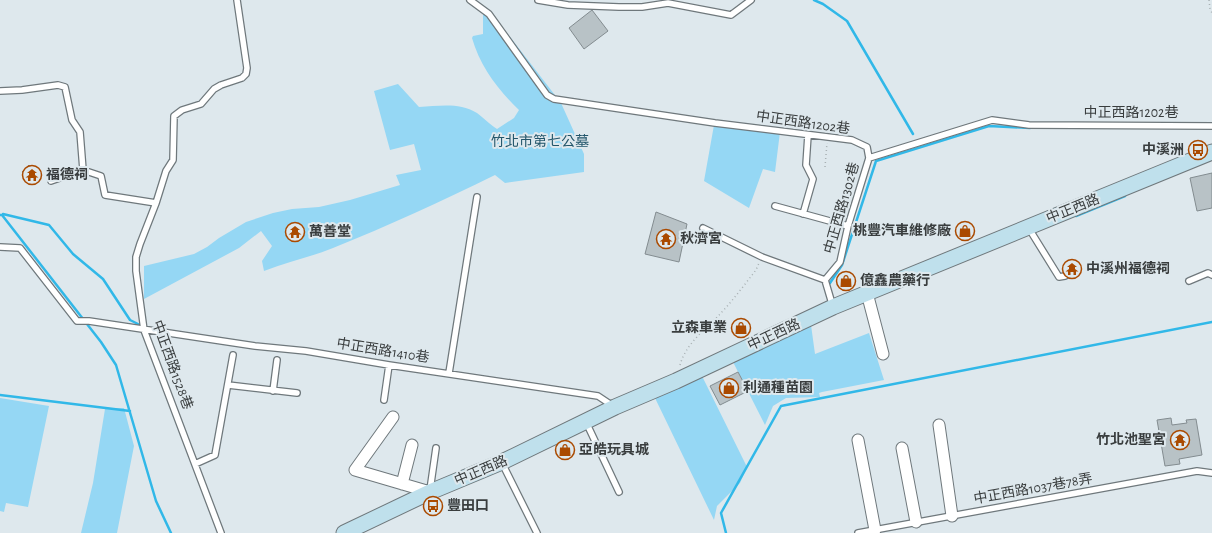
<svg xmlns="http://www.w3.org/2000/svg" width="1212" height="533" viewBox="0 0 1212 533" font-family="'Alegreya Sans','Noto Sans TC',sans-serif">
	<rect width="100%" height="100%" fill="#dee8ed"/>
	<!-- green -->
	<path fill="#95d7f4" d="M490,11L561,103L584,154V172L505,183L495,175C442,201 388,226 333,248C311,257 287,262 264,271L262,261L272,246L261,231L239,248L144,299V266L194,254L207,247L219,238L246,222L273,213L292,209L319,207L350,200L400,185L396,175L421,170L414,144L390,150L374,91L398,84L419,107C439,106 459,102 477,113C484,118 489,124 497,129L514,118L519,110C498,90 480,66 472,38L473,36L483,34V14Z
		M714,125L780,132L775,172L763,169L749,208L704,181Z
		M811,325L815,354L869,333L884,380L822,392L819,393L820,397L786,398L773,406L765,425L733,362Z
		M702,376L747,467L740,483L717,506L714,520L655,398Z
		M0,398L49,406L28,507L6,503L4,512L0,511Z
		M124,408L134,446L117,533H81L93,483L105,409Z"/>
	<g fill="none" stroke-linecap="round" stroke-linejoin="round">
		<!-- stream -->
		<path stroke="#31b8e8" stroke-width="2.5" d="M814,0L823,4L847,21L913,134
			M3,214L49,225L73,254L103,279L130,320L138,324
			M0,215H2L101,342L116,365L156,501L171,533
			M1076,216L1125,196
			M830,283L842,265L876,161L989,126L1030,128
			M0,395L130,411
			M726,533L721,513L781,406L1212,322"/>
	</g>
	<!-- building -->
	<path fill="#b8c2c6" stroke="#838c90" d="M592,10L608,31L584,49L569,28Z
		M29,165L41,178L34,184L22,172Z
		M1212,173V208L1197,211L1190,178Z
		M656,212L687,224L679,262L645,254Z
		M1069,262L1080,269L1074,277L1064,269Z
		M738,372L748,391L720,405L710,386Z
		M1171,418L1172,425L1187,423L1186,420L1196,419L1202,455L1179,459L1180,464L1165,466L1157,420Z"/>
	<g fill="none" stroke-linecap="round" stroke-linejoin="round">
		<!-- service casing -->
		<g stroke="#6f787c" stroke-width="8">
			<path id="service" d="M470,0L489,14L547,95L554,99L715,123L852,140L867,147L869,158L848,226L840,262L825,280L833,307
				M538,0L568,5L619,7H642L668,3L731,15L751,0
				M0,91L22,90L58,85L65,87L72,120L80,132L83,170L101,176L105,195L156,203
				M869,158L992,120L1029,125L1212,126
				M51,181L83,170
				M775,206L848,226
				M803,214L813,179L806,165L808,135
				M1028,227L1059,277L1065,276
				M703,228L762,257L825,280
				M0,247L20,248L77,321H89L255,346L306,351L389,365L598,396L613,406
				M1189,281L1208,273L1212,275
				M449,373L477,197
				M228,385L297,393
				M273,391L277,360
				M384,400L389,365
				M586,422L619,492
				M502,463L537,533
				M195,464L215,455L233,355
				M430,490L436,448
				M221,533L144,330L136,271V257L140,244L156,203L166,171L173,160L174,116L182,110L201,104L214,89L221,85L242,78L246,74L247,68L237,0
				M858,533L1197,471L1212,473"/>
		</g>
		<!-- minor casing -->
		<g stroke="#6f787c" stroke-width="13">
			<path id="minor" d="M867,293L883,354
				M393,417L355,470L430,492
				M939,425L952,516
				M858,440L875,530
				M902,448L916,522
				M402,484L412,445"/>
		</g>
		<!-- secondary casing -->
		<g stroke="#6f787c" stroke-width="17">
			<path id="secondary" d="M344,533L430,492L502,462L615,407L676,381L833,307L1212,152"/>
		</g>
		<!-- path -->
		<path stroke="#a8b0b3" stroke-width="1.5" stroke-dasharray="1 3" stroke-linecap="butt" d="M1209,0L1210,9L1212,13
			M825,167L827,143
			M680,365C686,343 706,329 721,313C734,299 745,284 756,270L759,263"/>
		<!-- service -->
		<use href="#service" stroke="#fff" stroke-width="5.5"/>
		<!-- minor -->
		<use href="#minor" stroke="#fff" stroke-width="11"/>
		<!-- secondary -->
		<use href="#secondary" stroke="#bfe0ec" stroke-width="15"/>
	</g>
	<!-- icons -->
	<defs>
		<g id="bus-ring" transform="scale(1)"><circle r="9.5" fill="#dee8ed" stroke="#aa4a00" stroke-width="1.5"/><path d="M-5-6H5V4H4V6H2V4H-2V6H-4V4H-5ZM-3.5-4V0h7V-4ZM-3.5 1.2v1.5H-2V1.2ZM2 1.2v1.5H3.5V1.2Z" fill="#aa4a00"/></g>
		<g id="temple-ring" transform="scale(1)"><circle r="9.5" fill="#dee8ed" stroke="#aa4a00" stroke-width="1.5"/><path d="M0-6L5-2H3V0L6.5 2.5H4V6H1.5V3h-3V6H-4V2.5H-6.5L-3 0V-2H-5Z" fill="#aa4a00"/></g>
		<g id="shop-ring" transform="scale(1)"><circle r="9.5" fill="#dee8ed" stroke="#aa4a00" stroke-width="1.5"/><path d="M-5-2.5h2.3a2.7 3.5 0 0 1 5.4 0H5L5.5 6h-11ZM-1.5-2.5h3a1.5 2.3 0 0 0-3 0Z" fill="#aa4a00"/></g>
	</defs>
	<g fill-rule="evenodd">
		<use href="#bus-ring" x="1198" y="150"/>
		<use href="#temple-ring" x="32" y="175"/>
		<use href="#shop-ring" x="965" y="231"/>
		<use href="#temple-ring" x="295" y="232"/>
		<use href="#temple-ring" x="666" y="239"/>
		<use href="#temple-ring" x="1072" y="269"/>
		<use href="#shop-ring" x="846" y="281"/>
		<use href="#shop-ring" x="741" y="328"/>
		<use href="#shop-ring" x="729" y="388"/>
		<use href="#temple-ring" x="1180" y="440"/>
		<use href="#shop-ring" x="565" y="450"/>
		<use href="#bus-ring" x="433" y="506"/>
	</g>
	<g text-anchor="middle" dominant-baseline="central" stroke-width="4" stroke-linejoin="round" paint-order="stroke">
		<!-- street labels -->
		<g font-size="14" fill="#393d3e" stroke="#dee8ed">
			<text x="1131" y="113">中正西路1202巷</text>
			<text transform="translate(803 123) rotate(8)">中正西路1202巷</text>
			<text transform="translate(842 208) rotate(-74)">中正西路1302巷</text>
			<text transform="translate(1073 209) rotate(-22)">中正西路</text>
			<text transform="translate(774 335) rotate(-25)">中正西路</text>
			<text transform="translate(383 351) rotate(9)">中正西路1410巷</text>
			<text transform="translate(172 365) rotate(70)">中正西路1528巷</text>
			<text transform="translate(481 471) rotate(-23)">中正西路</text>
			<text transform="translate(1033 489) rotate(-10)">中正西路1037巷78弄</text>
		</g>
		<!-- park labels -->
		<g font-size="14" fill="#22556a" stroke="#dee8ed">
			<text x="540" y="142">竹北市第七公墓</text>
		</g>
		<!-- poi labels -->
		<g font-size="14" font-weight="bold" fill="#393d3e" stroke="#dee8ed" text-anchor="start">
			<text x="1184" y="150" text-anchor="end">中溪洲</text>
			<text x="46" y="175">福德祠</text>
			<text x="951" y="231" text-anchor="end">桃豐汽車維修廠</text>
			<text x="309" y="232">萬善堂</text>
			<text x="680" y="239">秋濟宮</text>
			<text x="1086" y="269">中溪州福德祠</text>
			<text x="860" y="281">億鑫農藥行</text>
			<text x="727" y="328" text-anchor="end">立森車業</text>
			<text x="743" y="388">利通種苗園</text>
			<text x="1166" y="440" text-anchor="end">竹北池聖宮</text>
			<text x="579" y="450">亞皓玩具城</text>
			<text x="447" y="506">豐田口</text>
		</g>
	</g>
</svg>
